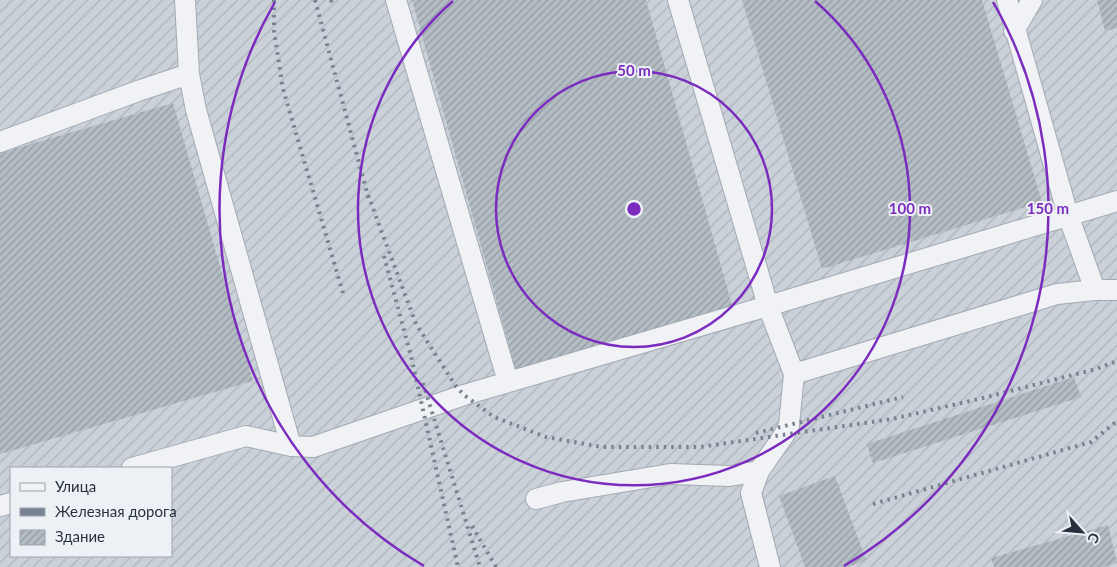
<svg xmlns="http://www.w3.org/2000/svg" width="1117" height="567" viewBox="0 0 1117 567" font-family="Lato,sans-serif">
	<defs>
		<pattern id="industrial-furrows" width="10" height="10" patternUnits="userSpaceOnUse" patternTransform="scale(1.25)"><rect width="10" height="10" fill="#cbd1d9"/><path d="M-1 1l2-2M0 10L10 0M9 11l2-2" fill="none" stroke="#aeb4bb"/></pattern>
		<pattern id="building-hatch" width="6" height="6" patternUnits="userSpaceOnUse" patternTransform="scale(1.25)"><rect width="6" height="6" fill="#b4bcc4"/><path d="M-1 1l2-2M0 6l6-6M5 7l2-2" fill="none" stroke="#9299a1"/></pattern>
	</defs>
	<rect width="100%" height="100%" fill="#dde2e7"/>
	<!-- industrial -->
	<path fill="url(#industrial-furrows)" fill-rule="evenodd" d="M0,0H1117V567H0ZM11,468H171V556H11Z"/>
	<!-- building -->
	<path fill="url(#building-hatch)" d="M412,0H646L734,312L517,374Z
		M742,0H982L1042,202L822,269Z
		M1097,0H1117V28L1105,31Z
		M173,103L253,381L0,454V153Z
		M1074,377L1081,397L873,463L867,444Z
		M835,476L866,560L848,567H805L779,496Z
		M1108,525L1117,563L1104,567H994L991,558Z"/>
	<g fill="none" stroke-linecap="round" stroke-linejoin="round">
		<!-- minor casing -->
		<g stroke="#a3a9b1" stroke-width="22">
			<path id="minor" d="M185,0L189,74L196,110L291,446
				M396,0L508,382
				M678,0L768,306L794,374L789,425L784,435L759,471L751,493L770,567
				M1007,0L1068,215L1095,290
				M1014,31L1032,0
				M0,142L138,91L189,74
				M794,374L1057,294L1095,290H1117
				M132,468L246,436L291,446L313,447L464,395L768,306L1117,201
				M536,499L562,492L670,474L730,476L759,471
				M0,506L11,503"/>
		</g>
		<!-- minor -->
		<use href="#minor" stroke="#f0f2f6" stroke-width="20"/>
		<!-- rail -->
		<path stroke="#778391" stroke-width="4" stroke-dasharray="2.5 5" stroke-linecap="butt" d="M274,0V31L283,89L343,293
			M315,0L369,200
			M331,0L332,5
			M368,195L416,324L455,385L464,395L494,417L546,437L602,447H700L892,419L987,397L1096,369L1117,361
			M384,256L411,356L458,567
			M423,383L480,567
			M756,433L903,397
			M873,504L1091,442L1117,421
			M472,526L496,567"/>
	</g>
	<!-- distance rings -->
	<g fill="none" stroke="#7b2cbf" stroke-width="2.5">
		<circle cx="634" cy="209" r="138"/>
		<path d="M815 1A276 276 0 1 1 453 1"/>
		<path d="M424 566A414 414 0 0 1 275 2M993 2A414 414 0 0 1 844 566"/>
	</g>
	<circle cx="634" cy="209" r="8" fill="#7b2cbf" stroke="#edf1f5" stroke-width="2.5"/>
	<g font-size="15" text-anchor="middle" font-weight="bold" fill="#7b2cbf" stroke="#edf1f5" stroke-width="4" stroke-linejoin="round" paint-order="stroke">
		<text x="634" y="76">50 m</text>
		<text x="910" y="214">100 m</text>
		<text x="1048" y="214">150 m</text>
	</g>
	<!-- legend -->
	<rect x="10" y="467" width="162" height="90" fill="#edf1f5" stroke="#9ea4ac"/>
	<rect x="20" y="483" width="25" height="8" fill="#f0f2f6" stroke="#9ea4ac"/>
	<text x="55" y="492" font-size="15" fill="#27313e">Улица</text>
	<rect x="20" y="508" width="25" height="8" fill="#778391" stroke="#9ea4ac"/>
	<text x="55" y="517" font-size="15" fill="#27313e">Железная дорога</text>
	<rect x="20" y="530" width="25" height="15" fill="url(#building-hatch)" stroke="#9ea4ac"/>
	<text x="55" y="542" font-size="15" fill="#27313e">Здание</text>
	<!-- north arrow -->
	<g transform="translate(1082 532) rotate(117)" stroke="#edf1f5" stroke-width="4" paint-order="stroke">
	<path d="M0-4L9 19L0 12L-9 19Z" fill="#27313e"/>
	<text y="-8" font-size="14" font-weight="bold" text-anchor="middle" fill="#27313e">С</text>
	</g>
</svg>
